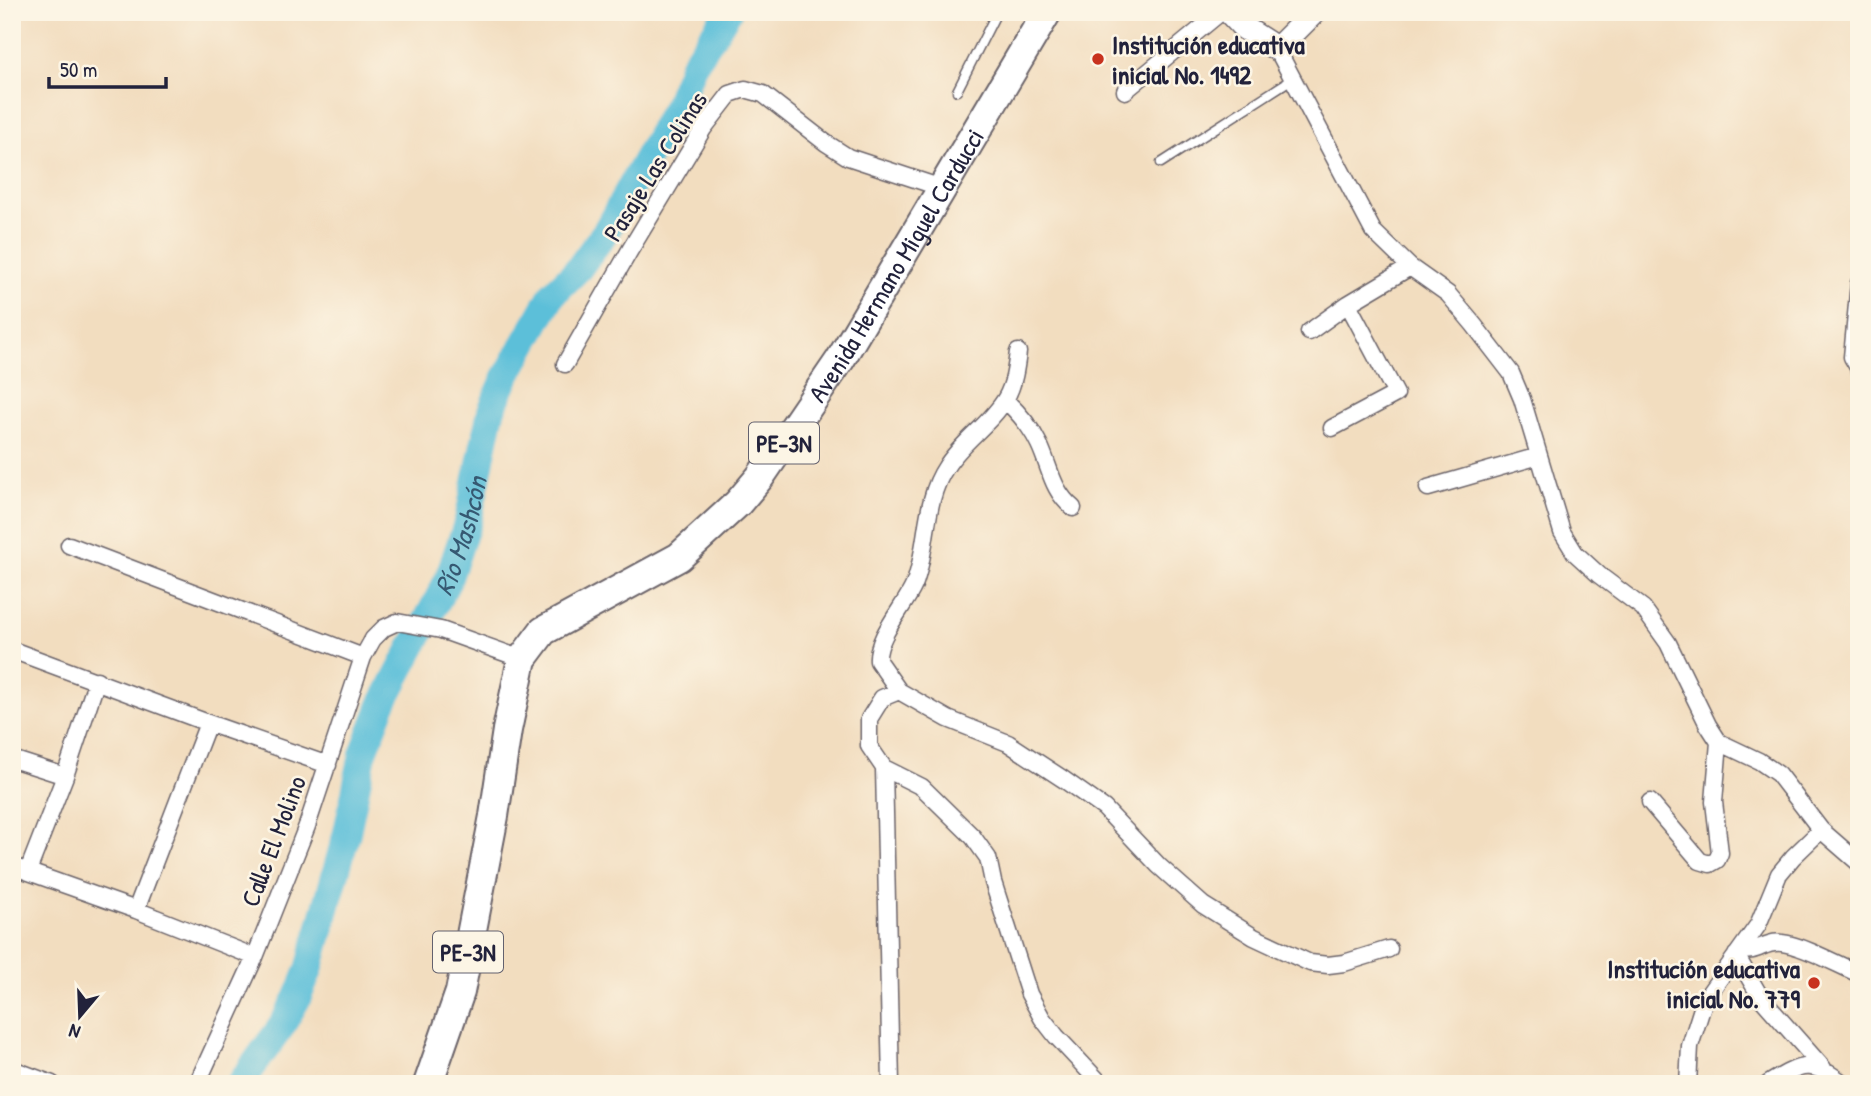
<svg xmlns="http://www.w3.org/2000/svg" width="1871" height="1096" viewBox="0 0 1871 1096" font-family="'Patrick Hand',sans-serif">
	<rect width="100%" height="100%" fill="#fcf5e5"/>
	<filter id="ink" filterUnits="userSpaceOnUse"><feTurbulence type="fractalNoise" baseFrequency=".0143" numOctaves="2"/><feDisplacementMap in="SourceGraphic" scale="14" xChannelSelector="R" yChannelSelector="G"/><feConvolveMatrix kernelMatrix="1 2 1 2 8 2 1 2 1" color-interpolation-filters="sRGB"/></filter>
	<filter id="wash" filterUnits="userSpaceOnUse"><feTurbulence type="fractalNoise" baseFrequency=".00686" numOctaves="4" result="noise"/><feDisplacementMap in="SourceGraphic" scale="28" xChannelSelector="R" yChannelSelector="G"/><feGaussianBlur stdDeviation="1.57" result="paint"/><feColorMatrix in="noise" values="0 0 0 0 0 0 0 0 0 0 0 0 0 0 0 0 0 1.4 0 .05"/><feComposite in="paint" operator="in"/></filter>
	<g filter="url(#wash)">
		<rect width="100%" height="100%" fill="#f2ddbf"/>
		<g fill="none" stroke-linecap="round" stroke-linejoin="round">
			<!-- river -->
			<path stroke="#5bbfd9" stroke-width="28" id="s1" d="M240,1084L281,1027L297,999L309,970L347,832L363,754L382,705L448,580L468,521L491,411L505,379L552,295L579,268L606,231L679,100L693,65L728,12"/>
		</g>
	</g>
	<g filter="url(#ink)">
		<g fill="none" stroke-linecap="round" stroke-linejoin="round">
			<!-- lane casing -->
			<g stroke="#6b6369" stroke-width="11">
				<path id="lane" d="M957,91L997,12
					M1161,163L1292,79"/>
			</g>
			<!-- street casing -->
			<g stroke="#6b6369" stroke-width="19">
				<path id="street" d="M1277,49L1373,231L1410,267L1448,294L1474,325L1511,373L1522,399L1562,532L1575,553L1599,575L1643,608L1668,643L1708,725L1719,742L1759,761L1778,774L1821,830L1859,863
					M1125,91L1221,12
					M1859,283L1852,357L1859,369
					M1309,332L1348,304L1410,267
					M565,364L630,250L703,129L730,94L745,89L763,94L826,143L848,157L942,188
					M1005,400C1019,413 1031,427 1039,444C1050,467 1052,491 1073,508
					M1332,428L1396,394L1348,304
					M1428,488L1539,456
					M69,545L363,657
					M12,650L208,723L328,765
					M899,691L878,661C876,637 904,608 914,585C929,547 923,501 946,467C962,441 991,424 1006,398C1014,384 1016,368 1018,352
					M12,759L65,776
					M884,768L891,1084
					M1650,802L1700,861L1710,864L1717,860L1720,853L1714,802L1719,742
					M12,866L136,910L255,957
					M28,871L65,776L97,680
					M136,910L208,723
					M1741,949C1757,955 1764,940 1782,943C1802,945 1839,965 1859,974
					M1736,955L1761,998L1823,1068
					M12,1069L52,1084
					M197,1084L255,957L307,826L363,657L373,639L384,628L397,622L441,630L522,659
					M1101,1084L1056,1036L1042,1018L1029,994L993,882L988,858L973,837L922,787L884,768L869,746V719L882,698L899,691L948,719L1008,743L1063,779L1104,808L1159,866L1203,905L1254,937L1310,963L1328,965L1344,963L1389,949
					M1688,1084L1690,1046L1705,999L1758,925L1779,874L1793,857L1821,830
					M1768,1084C1802,1063 1812,1059 1844,1084"/>
			</g>
			<!-- secondary casing -->
			<g stroke="#6b6369" stroke-width="26">
				<path id="secondary" d="M1229,12L1243,27L1277,49L1314,12"/>
			</g>
			<!-- highway casing -->
			<g stroke="#6b6369" stroke-width="32">
				<g id="highway">
					<path id="s2" d="M428,1084L460,992L494,816L507,730L522,659L543,631L679,557L738,503L760,477L840,360L1047,12"/>
				</g>
			</g>
			<!-- lane -->
			<use href="#lane" stroke="#fff" stroke-width="8"/>
			<!-- street -->
			<use href="#street" stroke="#fff" stroke-width="16"/>
			<!-- secondary -->
			<use href="#secondary" stroke="#fff" stroke-width="23"/>
			<!-- highway -->
			<use href="#highway" stroke="#fff" stroke-width="28"/>
		</g>
	</g>
	<!-- markers -->
	<g fill="#c8321e" stroke="#fcf5e5" stroke-width="2.5">
		<circle cx="1098" cy="59" r="7"/>
		<circle cx="1814" cy="983" r="7"/>
	</g>
	<g text-anchor="middle" dominant-baseline="central" stroke-width="5" stroke-linejoin="round" paint-order="stroke">
		<!-- shield labels -->
		<g fill="#fcf5e5" stroke="#63616e" stroke-width="2">
			<rect x="749" y="422.5" width="70" height="41" rx="5"/>
			<rect x="433" y="931.5" width="70" height="41" rx="5"/>
		</g>
		<g font-size="24" font-weight="bold" fill="#22223b">
			<text x="784" y="443">PE-3N</text>
			<text x="468" y="952">PE-3N</text>
		</g>
		<!-- poi labels -->
		<g font-size="26" font-weight="bold" fill="#22223b" stroke="#fcf5e5" text-anchor="start">
			<text x="1112" y="44">Institución educativa<tspan x="1112" dy="30">inicial No. 1492</tspan></text>
			<text x="1800" y="968" text-anchor="end">Institución educativa<tspan x="1800" dy="30">inicial No. 779</tspan></text>
		</g>
		<!-- street labels -->
		<g font-size="26" fill="#22223b" stroke="#fcf5e5">
			<text transform="translate(655 166) rotate(-58)">Pasaje Las Colinas</text>
			<text stroke="none"><textPath href="#s2" startOffset="992">Avenida Hermano Miguel Carducci</textPath></text>
			<text transform="translate(273 841) rotate(-69)">Calle El Molino</text>
		</g>
		<!-- water labels -->
		<g font-size="28" font-style="italic" fill="#365972" stroke="#fcf5e5">
			<text stroke="none"><textPath href="#s1" startOffset="597">Río Mashcón</textPath></text>
		</g>
	</g>
	<!-- margin -->
	<rect width="1871" height="1096" fill="none" stroke="#fcf5e5" stroke-width="42"/>
	<!-- north arrow -->
	<g transform="translate(80 1016) rotate(199)" stroke="#fcf5e5" stroke-width="5" paint-order="stroke">
	<path d="M0-5L12 26L0 18L-12 26Z" fill="#22223b"/>
	<text y="-10" font-size="19" font-weight="bold" text-anchor="middle" fill="#22223b">N</text>
	</g>
	<!-- scale -->
	<path d="M49 77v10h117v-10" fill="none" stroke="#22223b" stroke-width="3.5"/>
	<text x="60" y="77" font-size="21" fill="#22223b" stroke="#fcf5e5" stroke-width="5" paint-order="stroke">50 m</text>
</svg>
